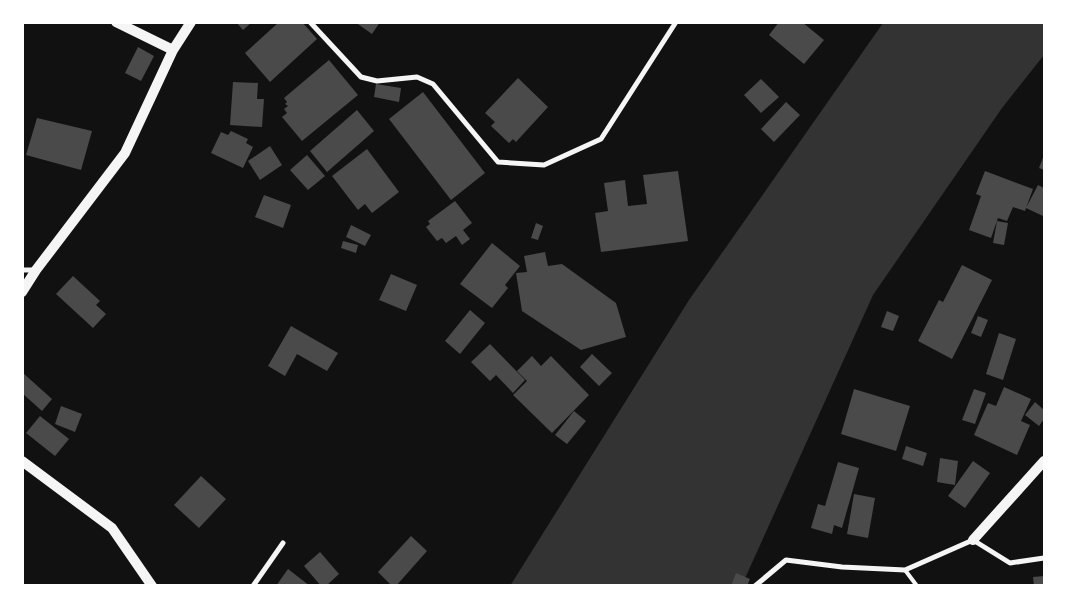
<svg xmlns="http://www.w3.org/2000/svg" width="1067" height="608" viewBox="0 0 1067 608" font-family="Overpass,sans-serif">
	<rect width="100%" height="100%" fill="#111"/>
	<!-- water -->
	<path fill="#333" d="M883,23H1044V55L1002,108L873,295L742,585L510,586L689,300Z"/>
	<!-- building -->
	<path fill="#4a4a4a" d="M236,22H252L243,30Z
		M279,22H302L317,39L270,82L245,53Z
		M355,22H380L372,34Z
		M779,22H802L824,40L804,64L769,35Z
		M138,47L154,56L141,81L125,73Z
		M329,60L358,95L302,141L282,117L287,113L284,109L288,106L285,104L287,102L284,98Z
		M518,78L548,107L516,142L513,139L509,143L491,126L495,122L485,113Z
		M761,79L779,97L761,113L744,95Z
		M233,82L258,83L257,99H264L262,127L230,125Z
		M376,84L401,88L399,102L374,97Z
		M423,92L485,173L451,200L389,119Z
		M786,102L800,115L774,142L761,129Z
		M357,110L374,131L327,172L310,151Z
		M37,118L92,131L81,170L26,155Z
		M231,131L248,139L246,143L253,147L243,168L211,153L221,132L228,135Z
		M270,146L282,165L260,180L248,161Z
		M367,149L399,192L372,213L365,204L358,210L332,176Z
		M307,155L325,176L308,190L290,170Z
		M1044,155V170L1039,168Z
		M678,171L688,241L601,252L595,213L608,211L604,183L625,180L628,206L647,204L643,175Z
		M985,171L1033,189L1025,211L1013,207L1007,221L998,218L991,238L969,230L981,196L976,194Z
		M1038,185L1044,188L1043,216L1026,208Z
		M264,195L291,205L283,228L255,217Z
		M455,201L472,223L463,230L470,239L462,245L456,236L446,243L442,238L437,241L426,227L430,224L428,221Z
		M997,221L1008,223L1004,245L993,243Z
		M536,223L543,226L538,240L531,238Z
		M351,225L371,235L365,246L346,237Z
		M343,241L358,245L356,253L341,248Z
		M492,243L520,266L505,285L508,288L492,308L460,284Z
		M545,252L548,266L562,264L616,303L626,337L581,350L522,311L516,273L527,272L524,256Z
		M962,265L992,280L952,359L918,341L939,300L943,302Z
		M391,274L417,285L406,311L379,300Z
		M73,276L100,301L96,305L106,314L93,328L56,294Z
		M470,310L485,323L460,354L445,341Z
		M887,311L899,316L893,331L881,327Z
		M978,316L988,320L981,337L971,333Z
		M291,326L338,353L327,371L297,354L285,376L268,366Z
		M999,333L1016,339L1003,380L986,374Z
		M490,344L525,380L513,393L496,375L490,381L471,362Z
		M592,354L612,373L599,386L580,367Z
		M532,356L541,366L551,356L589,395L552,433L513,395L527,381L517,371Z
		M23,373L52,399L42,411L22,393Z
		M1004,387L1031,399L1021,421L1030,425L1017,455L974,435L988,403L996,406Z
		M854,389L910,406L896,451L841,434Z
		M974,389L986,393L975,424L962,420Z
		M1035,402L1044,410V419L1039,426L1025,415Z
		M61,406L82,414L75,432L55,424Z
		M574,411L586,421L567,444L555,435Z
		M40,416L69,439L55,456L26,433Z
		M906,446L927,453L923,466L902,459Z
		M940,458L958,461L955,485L937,482Z
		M973,461L990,473L965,508L948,496Z
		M838,462L859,468L842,528L834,525L832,534L811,528L818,504L825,506Z
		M201,476L226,499L199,528L174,505Z
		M854,494L875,498L868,538L847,534Z
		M411,536L427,551L396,586H392L378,572Z
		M320,552L339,574L326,586H321L304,566Z
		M288,569L310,586H276Z
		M736,573L750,579L747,586H731Z
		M1044,576V586H1034L1033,577Z"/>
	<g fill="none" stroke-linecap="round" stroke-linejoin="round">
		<!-- service -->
		<path stroke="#f5f5f5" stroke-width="4" d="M905,570L917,586"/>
		<!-- minor -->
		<path stroke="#f5f5f5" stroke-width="5" d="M310,22L361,77L377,81L417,77L433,84L498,162L544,165L601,139L676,22
			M22,270H36
			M253,586L283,543
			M755,586L786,560L842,567L905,570L973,540L1010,563L1044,558"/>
		<!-- secondary -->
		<path stroke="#f5f5f5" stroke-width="10" d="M116,22L173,50
			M22,292L36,270L125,153L173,50L191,22
			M22,461L112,528L152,586
			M973,540L1044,461"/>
	</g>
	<!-- border -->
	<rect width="1067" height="608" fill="none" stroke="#ffffff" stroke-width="48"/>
</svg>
